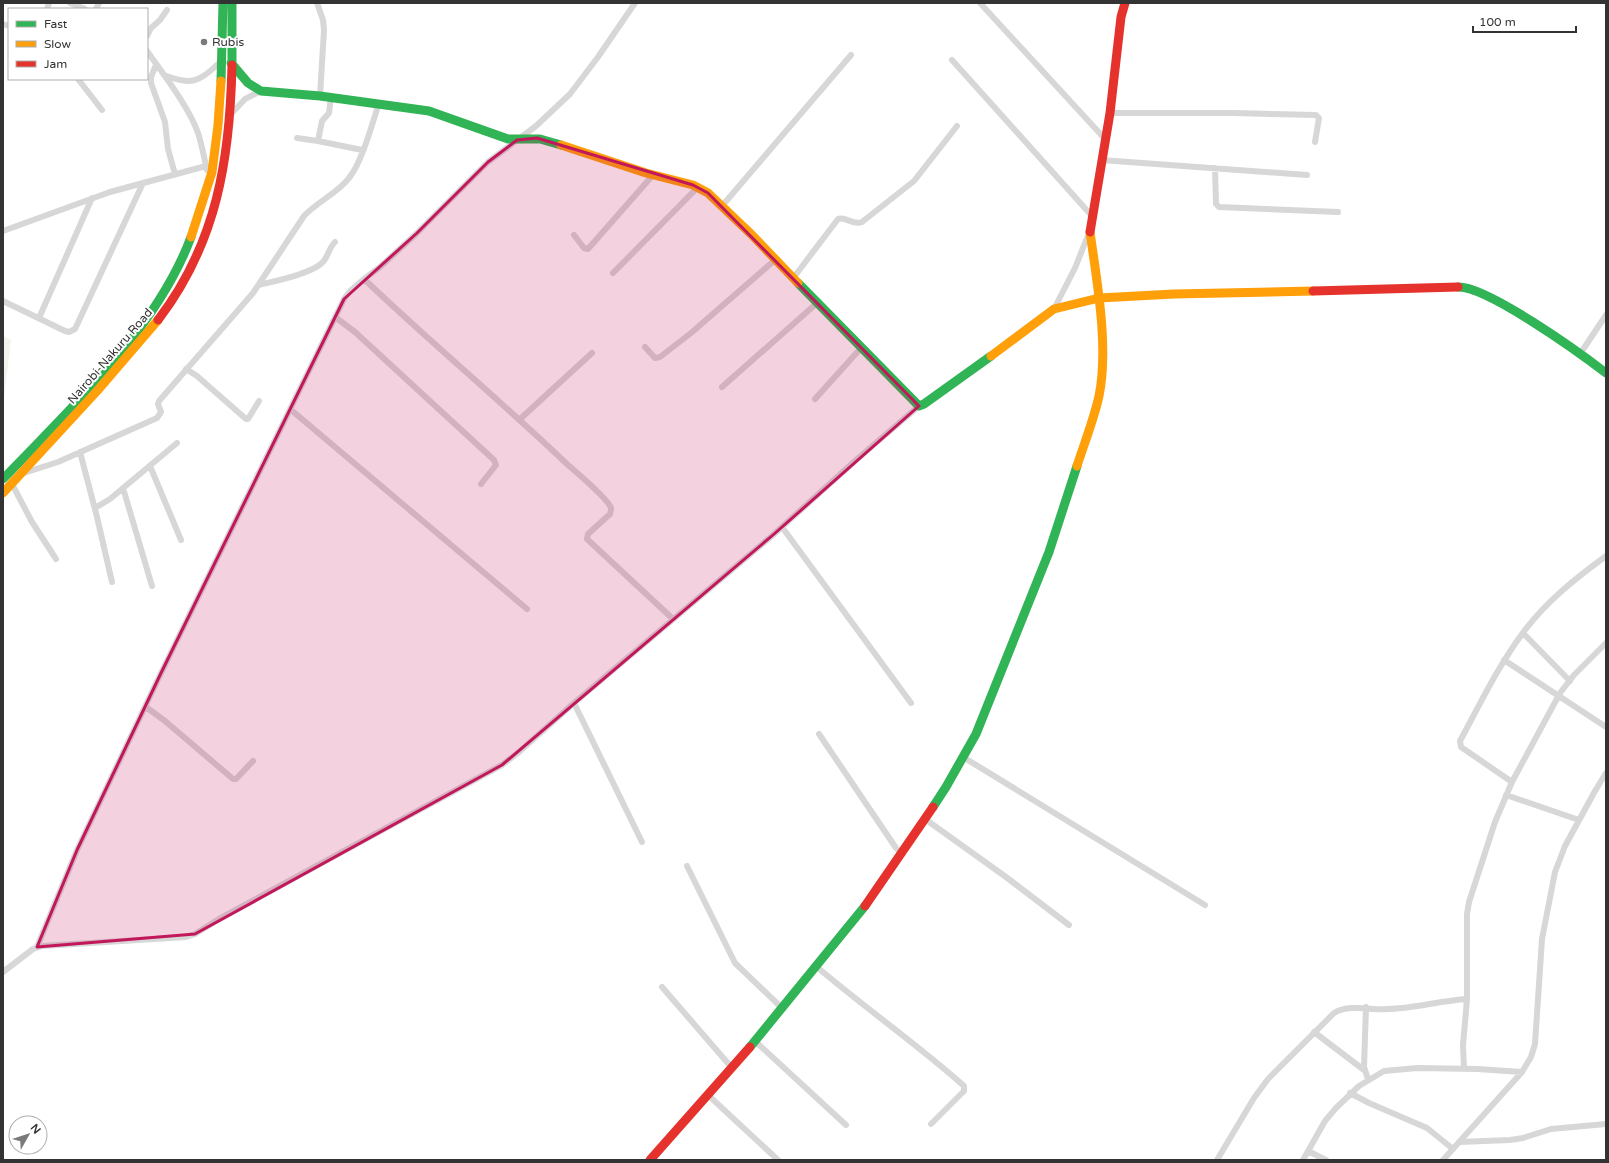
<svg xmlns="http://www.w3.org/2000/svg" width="1609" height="1163" viewBox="0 0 1609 1163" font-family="'Varela Round',sans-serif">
	<rect width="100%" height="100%" fill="#fff"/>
	<!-- green -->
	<path fill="#f1f5ed" d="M3,336L11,340L3,406Z"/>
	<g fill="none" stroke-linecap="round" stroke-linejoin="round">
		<!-- street -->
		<path stroke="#d7d7d7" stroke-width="6" d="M70,3L85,9
			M317,3L323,20L324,30L320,96
			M980,3L1105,139
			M47,9L49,3
			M96,9L99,3
			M3,24L9,26
			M147,36L151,28L160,20L167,10
			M147,51C163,74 189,107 198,133C202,145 204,158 207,170
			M952,60L1092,216
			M156,65L151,77V83L165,122L168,149L175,174
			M164,75C191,86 200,82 220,62
			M78,79L102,110
			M1110,113H1232L1316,115L1319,118L1315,142
			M231,114L245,99L261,91
			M297,138L318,141L322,121L329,113L331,97
			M318,141L362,150
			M1101,160L1307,175
			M1215,168L1216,204L1219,207L1338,212
			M722,206L851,55
			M3,231L110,192L206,166
			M574,235L584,248L588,249L653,175
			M613,273L698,187
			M794,277L838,219C846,216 853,226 862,222L914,181L957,126
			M364,279C430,342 501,401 568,465C576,472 608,499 611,508C611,510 611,511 610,514L588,534L587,539L673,619
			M259,285C275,281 310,274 322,263C328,258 328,249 335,242
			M3,301L65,331L69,332L75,329L143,183
			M1054,309L1075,268L1089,233
			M335,317L355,332L494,460L496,465L481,484
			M39,318L92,198
			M645,347L655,358L660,357L691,333L776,259
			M1580,354L1606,315
			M186,369L197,376L246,419H248L259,401
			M722,387L817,303
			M815,399L861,348
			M290,409L527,609
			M519,420L592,353
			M80,452L97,517L112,582
			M150,466L181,540
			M24,473L58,462L157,418L161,412L158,404L159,401L253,293L304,216C317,202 339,192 349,178C362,162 372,124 379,103
			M12,484L32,522L56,559
			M123,488L152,586
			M95,508L110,499L177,443
			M782,527L911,703
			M1523,633L1570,681
			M1504,660L1606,727
			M574,703L642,842
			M146,707L165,721L233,779H236L253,761
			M819,734L896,848L902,854
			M963,757L1205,905
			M1512,782L1461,747L1460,741C1480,704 1499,664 1525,630C1548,600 1576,578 1606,556
			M1506,795L1579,820
			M925,819L1006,877L1069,925
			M687,866L735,963L783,1009
			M37,947L77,850L161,673L344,299L350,291L364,279L380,267L417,233L488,162L536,126L570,94L598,57L635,3
			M817,967C865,1008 917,1044 964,1086V1091L931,1124
			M3,972L33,949L42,946L186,937L195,934L219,919L502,765L519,752L574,703L773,535L856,460L919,406
			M662,987L732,1068
			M1366,1007L1364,1067L1368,1079
			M1314,1032L1364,1070
			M756,1042L846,1125
			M1464,1069L1463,1045L1467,999V914L1469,902L1495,822L1512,782L1560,693L1574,675L1606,643
			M1350,1093L1369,1103L1427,1128L1453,1149
			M708,1095L778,1160
			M1459,1142L1510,1140L1523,1138L1551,1129L1606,1124
			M1308,1151L1326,1160
			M1217,1160L1254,1098L1268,1079L1334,1013C1345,1006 1361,1008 1374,1009C1405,1011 1436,1001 1467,999
			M1303,1160L1325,1121L1336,1108L1359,1086L1384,1071L1417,1068L1477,1069L1522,1072
			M1443,1160L1522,1072L1531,1057L1535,1044L1542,939L1555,872L1565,846L1595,791L1606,773"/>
		<!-- fast -->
		<path stroke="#30b455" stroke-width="9" d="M231,63L248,83L261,91L320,96L429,111L508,139H540L561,145
			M232,65V3
			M221,81L223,3
			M798,283L919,406L924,404L991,356
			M1458,287C1487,286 1580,353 1606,373
			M3,479C70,409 157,329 191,237
			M933,807L946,787L976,734L1049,552L1077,466
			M750,1047L865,906"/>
		<!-- slow -->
		<path stroke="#ff9f0a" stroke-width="9" d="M561,145L646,173L693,185L708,193L751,234L798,283
			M191,237L212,172L218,125L221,81
			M991,356L1054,309L1099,298L1174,294L1313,291
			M1077,466C1084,444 1094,419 1099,396C1109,347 1097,282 1090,232
			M3,493L97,391L158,320"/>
		<!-- jam -->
		<path stroke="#e5322d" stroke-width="9" d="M1090,232L1110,113L1121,17L1125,3
			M1313,291L1458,287
			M158,320C217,243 230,159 232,65
			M865,906L933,807
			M650,1160L750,1047"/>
	</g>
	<!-- marked area -->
	<path fill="#c2185b" fill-opacity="0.2" stroke="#c2185b" stroke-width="3" stroke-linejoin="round" d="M537,138L693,185L708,193L919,406L773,535L502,765L195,934L37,947L77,850L161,673L344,299L417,233L488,162L517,140Z"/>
	<!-- markers -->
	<circle fill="#7a7a7a" stroke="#fff" stroke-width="1.5" cx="204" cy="42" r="4"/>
	<g text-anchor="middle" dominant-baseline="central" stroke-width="4" stroke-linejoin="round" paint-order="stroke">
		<!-- poi labels -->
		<g font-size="12" fill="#333" stroke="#fff" text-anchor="start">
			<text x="212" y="42">Rubis</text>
		</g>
		<!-- street labels -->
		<g font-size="12" fill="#333" stroke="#fff">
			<text transform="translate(110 356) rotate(-49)">Nairobi-Nakuru Road</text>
		</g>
	</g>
	<!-- border -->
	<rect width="1609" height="1163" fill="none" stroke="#333333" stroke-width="8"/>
	<!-- legend -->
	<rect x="8" y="8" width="140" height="72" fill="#ffffff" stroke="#adadad"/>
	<rect x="16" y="21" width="20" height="6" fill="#30b455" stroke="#adadad"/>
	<text x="44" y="28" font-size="12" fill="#333333">Fast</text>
	<rect x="16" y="41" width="20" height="6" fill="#ff9f0a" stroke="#adadad"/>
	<text x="44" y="48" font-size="12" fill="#333333">Slow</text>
	<rect x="16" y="61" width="20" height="6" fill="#e5322d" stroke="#adadad"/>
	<text x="44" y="68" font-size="12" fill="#333333">Jam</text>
	<!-- north arrow -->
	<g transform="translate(28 1135) rotate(51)"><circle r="19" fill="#ffffff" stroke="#adadad"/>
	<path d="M0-3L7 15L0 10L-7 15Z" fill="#7a7a7a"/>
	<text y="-6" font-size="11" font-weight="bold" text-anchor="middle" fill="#333333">N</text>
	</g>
	<!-- scale -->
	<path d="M1473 26v6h103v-6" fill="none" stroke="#333333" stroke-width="2"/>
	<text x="1479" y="26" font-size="12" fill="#333333" stroke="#ffffff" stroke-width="3" paint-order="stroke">100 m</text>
</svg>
